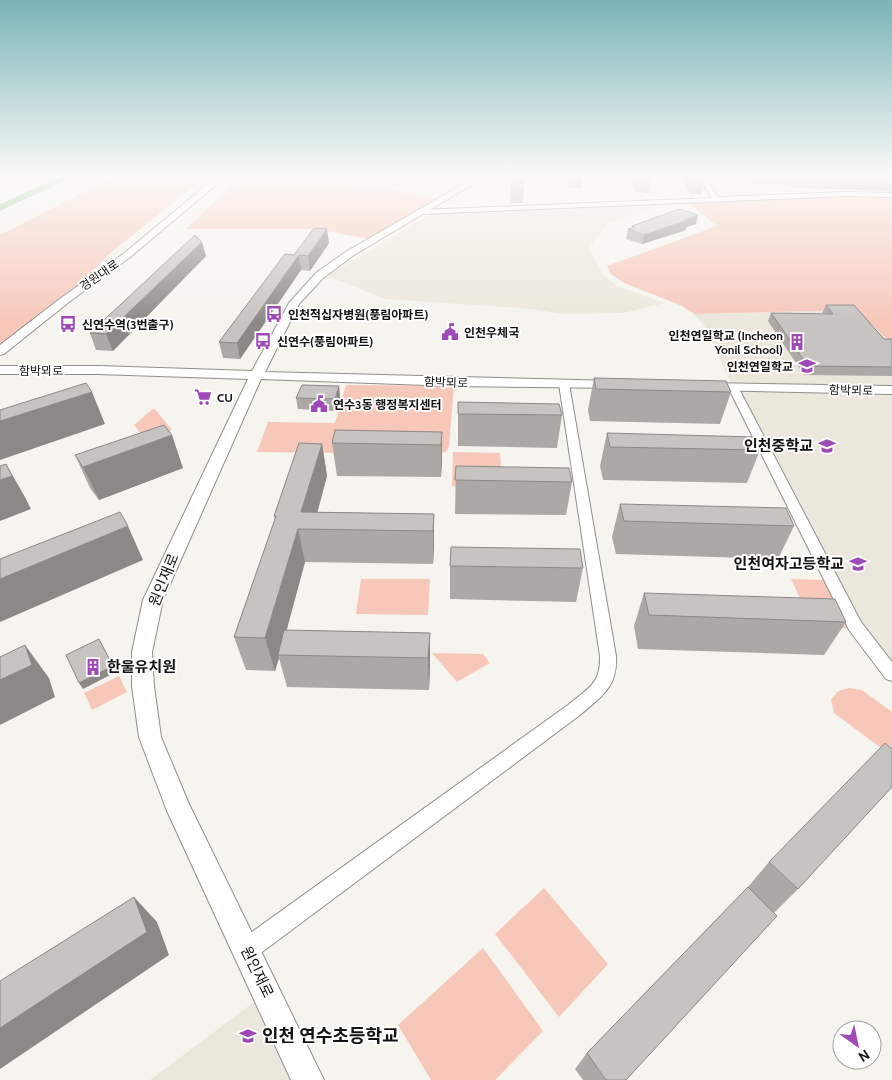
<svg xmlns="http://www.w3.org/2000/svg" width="892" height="1080" viewBox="0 0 892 1080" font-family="Cabin,'Noto Sans KR',sans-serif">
	<rect width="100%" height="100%" fill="#f6f4ef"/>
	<!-- built -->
	<path fill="#ece7dc" d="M653,205L656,208L607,224L589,248L602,274L617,286L665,303L623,313L565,314L522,308L385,299L327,276L429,215Z
		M857,310L892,344V674L855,626L733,387L704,325L693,314Z
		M266,993L308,1080H150Z"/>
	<!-- green -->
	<path fill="#f7c7ba" d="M119,174H209L109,254L65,300L0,351V235Z
		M234,183L379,186L443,200L374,240L316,229H186Z
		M849,196L892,197V344L857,310L695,314L680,305L624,283L611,274L607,266L717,226L688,202Z
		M346,385L454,386L449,446L446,452L435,454L257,452L268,422L335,423Z
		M154,408L172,430L146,440L134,425Z
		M453,452L500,453L502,486H452Z
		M361,579H430L428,615L356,614Z
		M791,579L824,580L849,628H814Z
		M432,653L483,654L490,663L457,682Z
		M119,676L127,692L92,710L84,693Z
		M849,688L862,690L892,712V756L834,713L831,700L838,691Z
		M544,888L608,964L559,1017L495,934Z
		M483,948L543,1031L495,1080H431L398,1025Z"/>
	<!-- water -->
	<path fill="#76b36d" d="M66,174H79L0,211V204Z"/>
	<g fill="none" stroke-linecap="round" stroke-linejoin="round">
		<!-- minor casing -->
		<g stroke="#908f8b" stroke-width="2">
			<path id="minor" d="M9,174H17L0,182V178Z
				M697,174H703L718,197L846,192L892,193V197L846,196L421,214L418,212L421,210L712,198Z
				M564,381L569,384L616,656C618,687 601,697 580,715L254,958L246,961L238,958L235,950L238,942L568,705C588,688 601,684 600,656L559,384Z
				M733,384L738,387L861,622L892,662V681L886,679L849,630L728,387Z"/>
		</g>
		<!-- major casing -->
		<g stroke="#908f8b" stroke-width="2">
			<path id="major" d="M220,174H229L129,258L69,302L4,354L0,355V345L61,298L123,254Z
				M481,174H490L354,255L323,278L299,304L265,372L617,381L622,382L624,385L622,388L454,386L261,379L163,600L152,652L154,686L161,737L189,804L324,1080H291L167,811L139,737L132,686V652L143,600L248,379L98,374H0V366H98L252,371L289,303L316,273L347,251Z
				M705,383L892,386V394L700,390L698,387Z"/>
		</g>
		<!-- minor -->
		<use href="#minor" fill="#fff" fill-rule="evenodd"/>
		<!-- major -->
		<use href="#major" fill="#fff" fill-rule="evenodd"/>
	</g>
	<!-- wall -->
	<path fill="#aba8a5" d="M512,174H525L523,203H510Z
		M568,174H583L581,188H569Z
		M631,174H652L648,193L636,192L630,176Z
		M683,174H707L702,194H690L682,178Z
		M722,174H892V191L823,189L791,187L789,185L751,184L749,180L731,179L729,176H724Z
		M696,224L686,227V230L642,244L626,239L628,229L632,228V226Z
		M329,243L310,271L301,270L240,359L223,358L219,342L294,255Z
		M206,256L113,351L96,350L90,333Z
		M826,305L884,339H892V376L804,375L768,321L771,313L823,314L822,313Z
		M594,378L731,392L720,424L590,421L588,410Z
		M339,386L340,398L336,411L298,409L296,398Z
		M458,402L562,415L557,448L458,446Z
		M442,432L441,477L337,476L332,443Z
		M607,433L760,450L747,483L603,480L600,466Z
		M322,444L327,476L317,512L434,514V547L433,564L305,562L286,630L430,633V666L429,690L287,687L279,658L275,671L246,670L234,637L275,520L274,516Z
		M75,455L183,468L99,500L90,488Z
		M456,466L572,482L566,515L455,514Z
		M620,504L794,526L778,559L616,554L612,537Z
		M450,566L583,568L576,602L450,599Z
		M644,593L846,622L824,655L638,649L634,626Z
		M769,862L798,889L774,913L626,1080H583L575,1069L587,1053L748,887Z"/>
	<!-- shaded-wall -->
	<path fill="#8b8886" d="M698,215L696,224L686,227V230L642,244L644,235Z
		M327,229L329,243L310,271L308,256Z
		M202,242L206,256L113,351L106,334Z
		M299,255L301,270L240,359L237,343Z
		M339,386L340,398L336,411L335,399Z
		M92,392L105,424L0,460V421Z
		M442,432V464L441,477V445Z
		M172,435L183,468L99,500L83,467Z
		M322,444L327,476L313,529L301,512Z
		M6,464L25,497L31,509L0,521V480Z
		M434,514V547L433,564V531Z
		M128,526L143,560L0,622V579Z
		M298,529L305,562L280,655H278L279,658L275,671L265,638Z
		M430,633V666L429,690L428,658Z
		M99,639L116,672L83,689L79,683Z
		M25,645L49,678L55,697L0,725V680Z
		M134,897L157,922L169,955L0,1069V1028Z"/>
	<!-- building -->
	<path fill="#c7c3c0" stroke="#8b8886" d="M512,174H525V180L512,179Z
		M793,174H892V180L828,178L795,176Z
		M679,209L698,215L685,220H688L644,235L628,229L635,227L632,226Z
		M314,228L327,229L308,256L299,255L237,343L219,342L285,254L294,255Z
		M195,235L202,242L106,334L90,333Z
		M826,305H854L884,339H892V367L808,366L771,313L833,314Z
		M594,378L726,381L731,392L596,389Z
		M86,383L92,392L0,421V410Z
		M302,385L339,386L335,399L296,398Z
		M458,402L559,404L562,415L458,414Z
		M164,425L172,435L83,467L75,455Z
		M335,430L442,432L441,445L332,443Z
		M607,433L754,437L760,450L610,447Z
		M299,443L322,444L301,512L434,514L433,531L298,529L265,638L234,637L276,516H274Z
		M6,464L12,476L0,480V466Z
		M456,466L569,468L572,482L455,480Z
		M620,504L786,508L794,526L624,521Z
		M120,512L128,526L0,579V559Z
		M451,547L580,549L583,568L450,566Z
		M644,593L835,599L846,622L649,615Z
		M284,630L430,633L428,658L278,655Z
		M99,639L113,666L79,683L66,655Z
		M25,645L32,665L0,680V657Z
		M885,743L892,749V787L798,889L769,862Z
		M748,887L777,916L626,1080H606L587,1053Z
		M134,897L147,932L0,1028V981Z"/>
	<!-- sky -->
	<linearGradient id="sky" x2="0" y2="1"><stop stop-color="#7ab4b7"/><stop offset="0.54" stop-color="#fbfaf8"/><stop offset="1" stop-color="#fbfaf8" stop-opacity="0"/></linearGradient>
	<rect width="892" height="325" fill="url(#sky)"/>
	<!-- icons -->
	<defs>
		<g id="bus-bare" transform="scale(1.35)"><path d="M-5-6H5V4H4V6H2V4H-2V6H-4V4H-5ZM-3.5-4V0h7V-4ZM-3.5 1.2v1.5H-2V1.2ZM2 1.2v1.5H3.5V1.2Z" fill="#9e49b7" stroke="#fff" stroke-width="2.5" paint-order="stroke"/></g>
		<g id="civic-bare" transform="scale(1.35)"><path d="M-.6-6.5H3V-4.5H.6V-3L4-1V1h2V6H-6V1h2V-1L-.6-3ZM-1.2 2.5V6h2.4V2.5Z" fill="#9e49b7" stroke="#fff" stroke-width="2.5" paint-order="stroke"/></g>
		<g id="building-bare" transform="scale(1.35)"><path d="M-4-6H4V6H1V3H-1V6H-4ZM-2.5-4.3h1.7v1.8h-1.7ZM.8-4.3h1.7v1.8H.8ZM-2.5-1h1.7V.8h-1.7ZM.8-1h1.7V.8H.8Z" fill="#9e49b7" stroke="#fff" stroke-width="2.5" paint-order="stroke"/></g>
		<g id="school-bare" transform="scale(1.35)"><path d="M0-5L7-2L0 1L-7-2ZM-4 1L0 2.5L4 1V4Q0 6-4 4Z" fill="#9e49b7" stroke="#fff" stroke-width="2.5" paint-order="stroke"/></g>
		<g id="supermarket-bare" transform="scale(1.35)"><path d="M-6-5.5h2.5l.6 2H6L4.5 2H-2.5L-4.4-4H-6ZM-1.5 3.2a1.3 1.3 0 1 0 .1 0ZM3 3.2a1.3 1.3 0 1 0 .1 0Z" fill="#9e49b7" stroke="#fff" stroke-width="2.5" paint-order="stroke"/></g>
	</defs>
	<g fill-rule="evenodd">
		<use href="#bus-bare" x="274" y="314"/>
		<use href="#bus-bare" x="68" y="324"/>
		<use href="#civic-bare" x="450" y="332"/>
		<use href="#bus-bare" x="263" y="341"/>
		<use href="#building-bare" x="797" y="342"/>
		<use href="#school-bare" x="807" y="366"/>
		<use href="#supermarket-bare" x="203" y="397"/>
		<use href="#civic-bare" x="319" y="404"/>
		<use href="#school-bare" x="827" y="446"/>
		<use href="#school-bare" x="858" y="564"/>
		<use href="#building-bare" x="93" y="667"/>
		<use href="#school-bare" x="248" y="1036"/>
	</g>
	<g text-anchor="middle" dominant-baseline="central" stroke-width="4" stroke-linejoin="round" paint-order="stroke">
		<!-- far-street labels -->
		<g font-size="12" fill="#131211" stroke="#fff">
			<text transform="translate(99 275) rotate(-35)">경원대로</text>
			<text x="41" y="370">함박뫼로</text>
			<text transform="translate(446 382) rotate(2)">함박뫼로</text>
			<text transform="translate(851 390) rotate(1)">함박뫼로</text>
		</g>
		<!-- far-poi labels -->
		<g font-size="12" font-weight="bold" fill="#131211" stroke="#fff" text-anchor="start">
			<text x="288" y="314">인천적십자병원(풍림아파트)</text>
			<text x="82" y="324">신연수역(3번출구)</text>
			<text x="464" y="332">인천우체국</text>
			<text x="783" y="335" text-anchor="end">인천연일학교 (Incheon<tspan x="783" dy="14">Yonil School)</tspan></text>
			<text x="277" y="341">신연수(풍림아파트)</text>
			<text x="793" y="366" text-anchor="end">인천연일학교</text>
			<text x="217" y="397">CU</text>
			<text x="333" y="404">연수3동 행정복지센터</text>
		</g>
		<!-- poi labels -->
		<g font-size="15" font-weight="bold" fill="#131211" stroke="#fff" text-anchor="end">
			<text x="813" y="446">인천중학교</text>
			<text x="844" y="564">인천여자고등학교</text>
			<text x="107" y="667" text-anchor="start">한울유치원</text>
		</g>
		<!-- street labels -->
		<g font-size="15" fill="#131211" stroke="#fff">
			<text transform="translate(164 580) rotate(-68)">원인재로</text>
			<text transform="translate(257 972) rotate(64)">원인재로</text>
		</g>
		<!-- near-poi labels -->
		<g font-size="18" font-weight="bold" fill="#131211" stroke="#fff" text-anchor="start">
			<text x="262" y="1036">인천 연수초등학교</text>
		</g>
	</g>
	<!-- north arrow -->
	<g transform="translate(857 1045) rotate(147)"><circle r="24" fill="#ffffff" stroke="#a1a0a0"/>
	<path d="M0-4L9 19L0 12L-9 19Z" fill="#9e49b7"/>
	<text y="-8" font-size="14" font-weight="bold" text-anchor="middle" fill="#131211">N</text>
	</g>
</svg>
